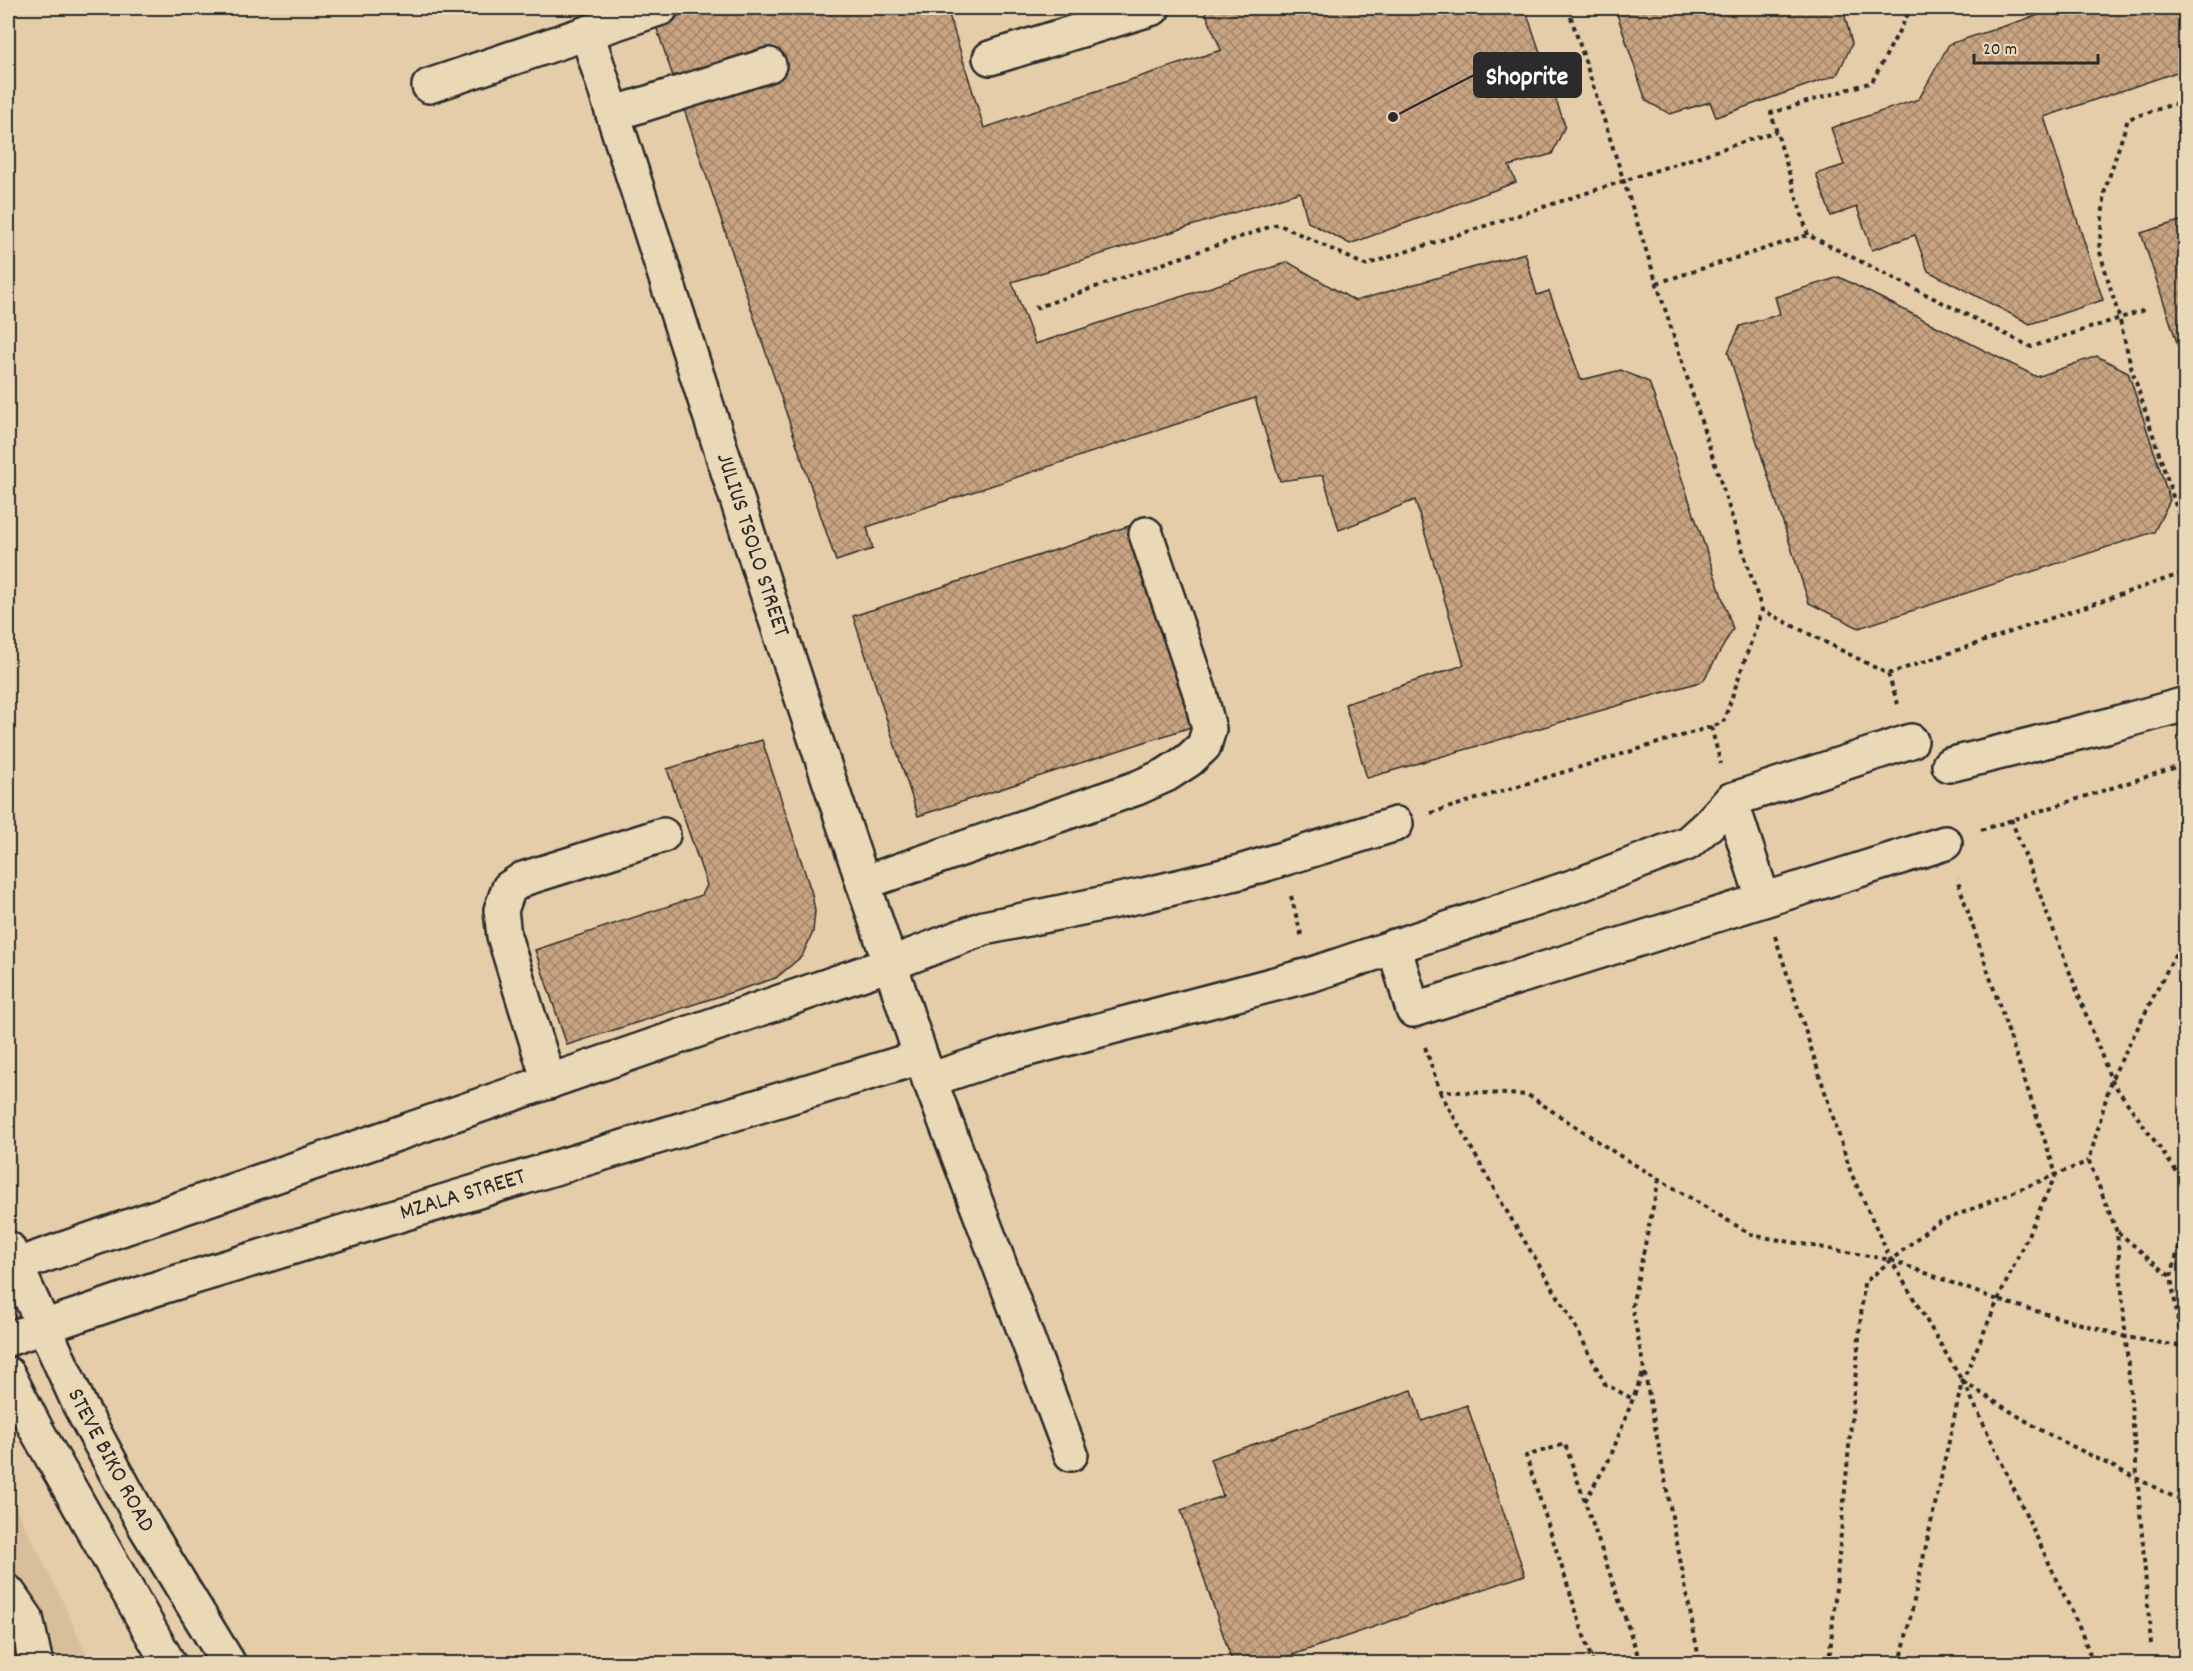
<svg xmlns="http://www.w3.org/2000/svg" width="2193" height="1671" viewBox="0 0 2193 1671" font-family="Dekko,sans-serif">
	<defs>
		<pattern id="building-cross-hatch" width="8" height="8" patternUnits="userSpaceOnUse" patternTransform="scale(1.5)"><rect width="8" height="8" fill="#c9a482"/><path d="M0 0l8 8M0 8l8-8" fill="none" stroke="#a3866b"/></pattern>
	</defs>
	<rect width="100%" height="100%" fill="#e6cda9"/>
	<filter id="ink" filterUnits="userSpaceOnUse"><feTurbulence type="fractalNoise" baseFrequency=".0167" numOctaves="2"/><feDisplacementMap in="SourceGraphic" scale="12" xChannelSelector="R" yChannelSelector="G"/><feConvolveMatrix kernelMatrix="1 2 1 2 8 2 1 2 1" color-interpolation-filters="sRGB"/></filter>
	<g filter="url(#ink)">
		<!-- built -->
		<path fill="#d9be9b" d="M8,1492L67,1610L90,1663H8Z"/>
		<!-- building -->
		<path fill="url(#building-cross-hatch)" stroke="#2b2b2b" stroke-width="1.5" d="M702,8H947L984,128L1221,50L1204,9L1205,8H1525L1565,126L1552,154L1509,166L1516,182L1350,244L1308,222L1300,192L1012,282L1035,344L1288,262L1355,301L1525,253L1537,295L1549,291L1581,380L1621,370L1649,382L1733,629L1703,681L1367,778L1345,704L1464,665L1415,500L1339,530L1323,475L1280,481L1255,398L867,527L873,549L836,561L655,23Z
			M1615,8H1843L1852,44L1837,75L1716,117L1710,102L1670,114L1646,101Z
			M2060,8H2186V69L2044,117L2103,300L2030,324L1928,271L1915,235L1872,250L1857,207L1831,216L1816,174L1844,165L1831,128L1919,99L1949,44Z
			M2186,219V370L2141,233Z
			M1839,277L2037,377L2097,356L2128,372L2170,500L2154,532L1859,628L1809,603L1728,352L1740,326L1780,314L1775,297Z
			M1132,525L1197,725L918,816L853,616Z
			M762,740L812,894L815,911L813,932L802,956L776,978L567,1045L535,950L702,895L707,885L667,769Z
			M1412,1390L1422,1421L1467,1405L1525,1575L1266,1664H1233L1181,1510L1223,1496L1210,1459Z"/>
		<g fill="none" stroke-linecap="round" stroke-linejoin="round">
			<!-- minor casing -->
			<g stroke="#2b2b2b" stroke-width="38">
				<g id="minor">
					<path id="s1" d="M587,33L770,602L921,1057L1071,1454"/>
					<path d="M990,58L1153,8"/>
					<path d="M429,86L661,8"/>
					<path d="M613,114L769,65"/>
					<path d="M1949,765L2106,726L2186,704"/>
					<path d="M863,883L1137,788L1166,775L1189,760L1204,746L1209,729L1200,693L1146,534"/>
					<path d="M1763,899L1731,800L1911,741"/>
					<path d="M1394,946L1413,1010L1945,843"/>
					<path d="M929,1080L1005,1055L1313,974L1581,884L1688,843L1708,825L1731,800"/>
					<path d="M549,1082L504,936L501,910L509,888L523,879L663,835"/>
					<path id="s2" d="M8,1248L80,1406L145,1526L229,1664"/>
					<path d="M8,1268L890,964L984,928L1144,895L1240,872L1396,824"/>
					<path id="s3" d="M8,1339L158,1288L921,1057"/>
					<path d="M8,1374L36,1429L169,1664"/>
					<path d="M8,1592L26,1618L36,1664"/>
				</g>
			</g>
			<!-- path -->
			<path stroke="#2b2b2b" stroke-width="4" stroke-dasharray="4.5 4.5" stroke-linecap="butt" d="M1568,8L1762,610L1888,674L1898,704
				M2186,100L2128,119L2105,190L2099,249L2119,317L2132,370L2186,537
				M1808,235L1771,113L1872,82L1909,12L1924,8
				M1657,283L1808,235L2031,347L2148,309
				M1035,308L1278,224L1365,265L1777,131
				M1888,674L2186,572
				M1711,727L1721,764
				M1431,813L1723,723L1762,610
				M2011,819L2111,1080L2186,1185
				M1981,830L2186,764
				M1291,896L1302,938
				M1775,936L1851,1173L1891,1260L1968,1391L2079,1627L2094,1664
				M1425,1047L1440,1091L1528,1095L1617,1154L1752,1235L1891,1260L1998,1300L2126,1337L2186,1347
				M1440,1092L1503,1205L1572,1320L1605,1384L1633,1399
				M2182,1178L2186,1156
				M1659,1179L1632,1306L1700,1664
				M2186,1220L2171,1277L2186,1371
				M2118,1232L2171,1277
				M1963,1382L2044,1432L2186,1503
				M1585,1501L1610,1458L1644,1370
				M2151,1644L2117,1232L2089,1161L2111,1080L2186,933
				M1593,1664L1526,1456L1565,1444L1641,1664
				M1829,1664L1864,1283L1933,1225L2089,1161
				M1900,1664L1962,1382L1998,1300L2056,1174L1957,879"/>
			<!-- minor -->
			<use href="#minor" stroke="#ead8b6" stroke-width="33"/>
		</g>
	</g>
	<g text-anchor="middle" dominant-baseline="central" stroke-width="4.5" stroke-linejoin="round" paint-order="stroke">
		<!-- street labels -->
		<g font-size="24" fill="#2b2b2b" stroke="#ead8b6">
			<text stroke="none"><textPath href="#s1" startOffset="538">JULIUS TSOLO STREET</textPath></text>
			<text stroke="none"><textPath href="#s3" startOffset="477">MZALA STREET</textPath></text>
			<text stroke="none"><textPath href="#s2" startOffset="236">STEVE BIKO ROAD</textPath></text>
		</g>
	</g>
	<!-- callouts -->
	<path fill="none" stroke="#2b2b2b" stroke-width="2" d="M1393 117L1474 75"/>
	<circle fill="#2b2b2b" stroke="#ead8b6" stroke-width="2" cx="1393" cy="117" r="6"/>
	<rect fill="#2b2b2b" stroke="#2b2b2b" stroke-width="2" x="1474" y="53" width="107" height="44" rx="6"/>
	<g font-size="26" text-anchor="middle" font-weight="bold" fill="#fff">
		<text x="1527" y="84">Shoprite</text>
	</g>
	<!-- margin -->
	<rect width="2193" height="1671" fill="none" stroke="#ead8b6" stroke-width="30"/>
	<rect x="15" y="15" width="2163" height="1641" fill="none" stroke="#2b2b2b" stroke-width="2" filter="url(#ink)"/>
	<!-- scale -->
	<path d="M1974 54v9h124v-9" fill="none" stroke="#2b2b2b" stroke-width="3"/>
	<text x="1983" y="54" font-size="18" fill="#2b2b2b" stroke="#ead8b6" stroke-width="4.5" paint-order="stroke">20 m</text>
</svg>
